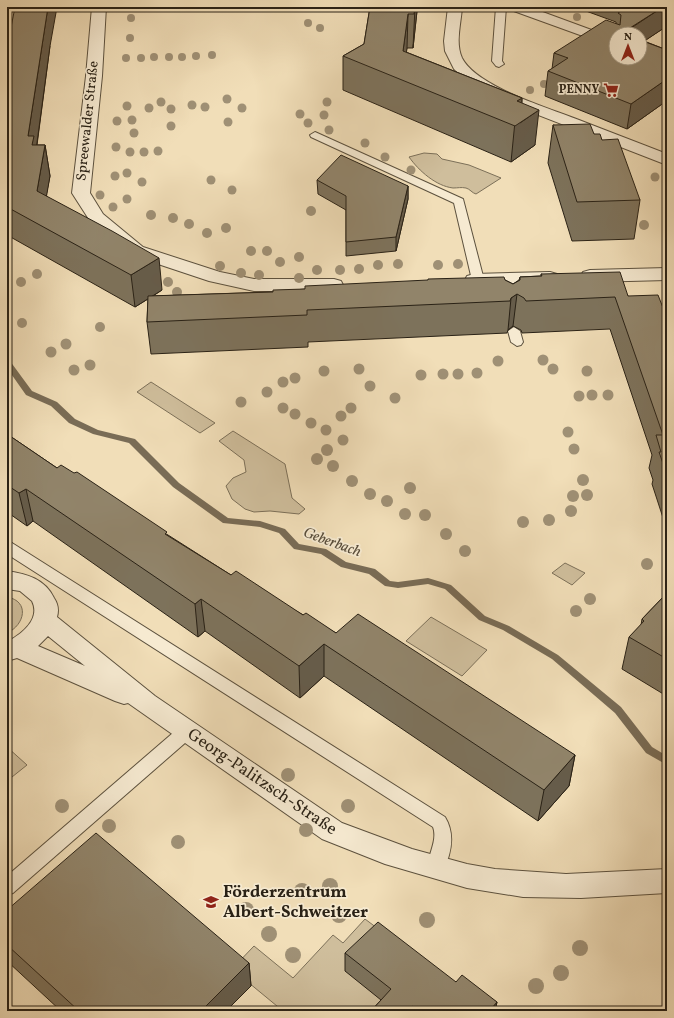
<svg xmlns="http://www.w3.org/2000/svg" width="674" height="1018" viewBox="0 0 674 1018" font-family="Vollkorn,serif">
	<rect width="100%" height="100%" fill="#f1deb8"/>
	<filter id="stains"><feTurbulence type="fractalNoise" baseFrequency=".005" numOctaves="4"/><feColorMatrix values="0 0 0 0 .2 0 0 0 0 .09 0 0 0 0 .02 0 0 0 .5 -.17"/></filter>
	<radialGradient id="worn" r=".72"><stop offset=".6" stop-color="#630" stop-opacity="0"/><stop offset="1" stop-color="#630" stop-opacity=".3"/></radialGradient>
	<!-- green -->
	<path fill="#cfbe9c" stroke="#7c7059" d="M424,153L437,154L442,159L469,165L501,178L476,194C472,193 470,189 466,188C461,187 458,188 453,188C436,186 419,171 409,157Z
		M151,382L215,423L200,433L137,392Z
		M233,431L285,464L292,498L305,509L299,514L270,511L254,512L245,509L232,499L226,486L233,478L246,472L244,460L219,441Z
		M565,563L585,573L572,585L552,573Z
		M7,597C30,601 25,625 7,633Z
		M431,617L487,650L462,676L406,641Z
		M7,747L27,765L7,781Z
		M365,919L381,931L390,1007L386,1011H283L232,969L254,946L293,978L333,935L343,943Z"/>
	<g fill="none" stroke-linecap="round" stroke-linejoin="round">
		<!-- stream -->
		<path fill="#796c56" fill-rule="evenodd" d="M7,361H10L32,391L57,402L75,419L98,430L135,439L179,483L228,518L260,521L285,529L299,544L326,549L346,562L375,569L390,581L398,582L428,578L451,585L485,616L509,626L558,655L621,707L652,747L667,756V765L646,753L615,713L552,659L503,630L479,620L445,589L428,584L398,588L385,586L369,574L341,567L321,554L294,549L279,533L260,527L223,523L173,487L129,443L93,434L69,423L51,406L26,395L7,368Z"/>
		<!-- service casing -->
		<g stroke="#5c513e" stroke-width="2">
			<path id="service" d="M496,7H506L502,61L504,64L499,67L496,66L492,61Z
				M315,132L463,199L484,280L482,282H474L472,280L454,203L311,137L310,135Z
				M514,327L520,331L523,342L521,345L517,346L511,342L508,331Z
				M7,542L12,543L445,817C456,835 451,855 442,873L436,876L430,873C423,860 439,843 433,827L7,554Z
				M187,724L193,726L195,731L193,736L13,893L7,895V876L181,726Z"/>
		</g>
		<!-- minor casing -->
		<g stroke="#5c513e" stroke-width="2">
			<path id="minor" d="M92,7H106L102,76L90,193L103,214L143,247L220,272L254,279H334L341,281L343,285L341,289L334,291H254L209,281L131,255L90,221L72,193L86,76Z
				M448,7H462C461,24 455,42 462,58C477,87 549,108 579,120C608,131 638,143 667,154V165L497,99L467,81L454,69L445,51L444,41Z
				M509,7H529L616,39V48L511,10Z
				M667,268V280L590,282L583,280L581,276L583,272L590,270Z
				M550,272L557,274L559,278L557,282L474,286L467,284L465,280L467,276L474,274Z
				M7,571C27,574 45,579 54,598C58,604 59,610 57,617L155,696L342,823L412,849L467,864L495,869L566,874L667,869V893L581,898L523,897L467,888L385,864L322,839L128,703L124,704L115,701L17,658L7,661V642C22,634 41,619 32,601L20,591L7,589ZM48,636L85,666L38,646Z"/>
		</g>
		<!-- service -->
		<use href="#service" fill="#f6ead1" fill-rule="evenodd"/>
		<!-- minor -->
		<use href="#minor" fill="#f6ead1" fill-rule="evenodd"/>
	</g>
	<!-- trees -->
	<g fill="#9f9075">
		<circle cx="577" cy="17" r="4"/>
		<circle cx="131" cy="18" r="4"/>
		<circle cx="308" cy="23" r="4"/>
		<circle cx="320" cy="28" r="4"/>
		<circle cx="130" cy="38" r="4"/>
		<circle cx="212" cy="55" r="4"/>
		<circle cx="196" cy="56" r="4"/>
		<circle cx="154" cy="57" r="4"/>
		<circle cx="169" cy="57" r="4"/>
		<circle cx="182" cy="57" r="4"/>
		<circle cx="126" cy="58" r="4"/>
		<circle cx="141" cy="58" r="4"/>
		<circle cx="544" cy="84" r="4"/>
		<circle cx="530" cy="90" r="4"/>
		<circle cx="227" cy="99" r="4.5"/>
		<circle cx="161" cy="102" r="4.5"/>
		<circle cx="327" cy="102" r="4.5"/>
		<circle cx="192" cy="105" r="4.5"/>
		<circle cx="127" cy="106" r="4.5"/>
		<circle cx="205" cy="107" r="4.5"/>
		<circle cx="149" cy="108" r="4.5"/>
		<circle cx="242" cy="108" r="4.5"/>
		<circle cx="171" cy="109" r="4.5"/>
		<circle cx="300" cy="114" r="4.5"/>
		<circle cx="324" cy="115" r="4.5"/>
		<circle cx="132" cy="120" r="4.5"/>
		<circle cx="117" cy="121" r="4.5"/>
		<circle cx="228" cy="122" r="4.5"/>
		<circle cx="308" cy="123" r="4.5"/>
		<circle cx="171" cy="126" r="4.5"/>
		<circle cx="329" cy="130" r="4.5"/>
		<circle cx="134" cy="133" r="4.5"/>
		<circle cx="365" cy="143" r="4.5"/>
		<circle cx="116" cy="147" r="4.5"/>
		<circle cx="158" cy="151" r="4.5"/>
		<circle cx="130" cy="152" r="4.5"/>
		<circle cx="144" cy="152" r="4.5"/>
		<circle cx="385" cy="157" r="4.5"/>
		<circle cx="411" cy="170" r="4.5"/>
		<circle cx="127" cy="173" r="4.5"/>
		<circle cx="115" cy="176" r="4.5"/>
		<circle cx="655" cy="177" r="4.5"/>
		<circle cx="211" cy="180" r="4.5"/>
		<circle cx="142" cy="182" r="4.5"/>
		<circle cx="232" cy="190" r="4.5"/>
		<circle cx="100" cy="195" r="4.5"/>
		<circle cx="127" cy="199" r="4.5"/>
		<circle cx="113" cy="207" r="4.5"/>
		<circle cx="311" cy="211" r="5"/>
		<circle cx="151" cy="215" r="5"/>
		<circle cx="173" cy="218" r="5"/>
		<circle cx="189" cy="224" r="5"/>
		<circle cx="644" cy="225" r="5"/>
		<circle cx="226" cy="228" r="5"/>
		<circle cx="207" cy="233" r="5"/>
		<circle cx="251" cy="251" r="5"/>
		<circle cx="267" cy="251" r="5"/>
		<circle cx="299" cy="257" r="5"/>
		<circle cx="280" cy="262" r="5"/>
		<circle cx="398" cy="264" r="5"/>
		<circle cx="458" cy="264" r="5"/>
		<circle cx="378" cy="265" r="5"/>
		<circle cx="438" cy="265" r="5"/>
		<circle cx="220" cy="266" r="5"/>
		<circle cx="359" cy="269" r="5"/>
		<circle cx="317" cy="270" r="5"/>
		<circle cx="340" cy="270" r="5"/>
		<circle cx="241" cy="273" r="5"/>
		<circle cx="37" cy="274" r="5"/>
		<circle cx="259" cy="275" r="5"/>
		<circle cx="299" cy="278" r="5"/>
		<circle cx="21" cy="282" r="5"/>
		<circle cx="168" cy="282" r="5"/>
		<circle cx="177" cy="292" r="5"/>
		<circle cx="22" cy="323" r="5"/>
		<circle cx="100" cy="327" r="5"/>
		<circle cx="66" cy="344" r="5.5"/>
		<circle cx="51" cy="352" r="5.5"/>
		<circle cx="543" cy="360" r="5.5"/>
		<circle cx="498" cy="361" r="5.5"/>
		<circle cx="90" cy="365" r="5.5"/>
		<circle cx="359" cy="369" r="5.5"/>
		<circle cx="553" cy="369" r="5.5"/>
		<circle cx="74" cy="370" r="5.5"/>
		<circle cx="324" cy="371" r="5.5"/>
		<circle cx="587" cy="371" r="5.5"/>
		<circle cx="477" cy="373" r="5.5"/>
		<circle cx="443" cy="374" r="5.5"/>
		<circle cx="458" cy="374" r="5.5"/>
		<circle cx="421" cy="375" r="5.5"/>
		<circle cx="295" cy="378" r="5.5"/>
		<circle cx="283" cy="382" r="5.5"/>
		<circle cx="370" cy="386" r="5.5"/>
		<circle cx="267" cy="392" r="5.5"/>
		<circle cx="592" cy="395" r="5.5"/>
		<circle cx="608" cy="395" r="5.5"/>
		<circle cx="579" cy="396" r="5.5"/>
		<circle cx="395" cy="398" r="5.5"/>
		<circle cx="241" cy="402" r="5.5"/>
		<circle cx="283" cy="408" r="5.5"/>
		<circle cx="351" cy="408" r="5.5"/>
		<circle cx="295" cy="414" r="5.5"/>
		<circle cx="341" cy="416" r="5.5"/>
		<circle cx="311" cy="423" r="5.5"/>
		<circle cx="326" cy="430" r="5.5"/>
		<circle cx="568" cy="432" r="5.5"/>
		<circle cx="343" cy="440" r="5.5"/>
		<circle cx="574" cy="449" r="5.5"/>
		<circle cx="327" cy="450" r="6"/>
		<circle cx="317" cy="459" r="6"/>
		<circle cx="333" cy="466" r="6"/>
		<circle cx="583" cy="480" r="6"/>
		<circle cx="352" cy="481" r="6"/>
		<circle cx="410" cy="488" r="6"/>
		<circle cx="370" cy="494" r="6"/>
		<circle cx="587" cy="495" r="6"/>
		<circle cx="573" cy="496" r="6"/>
		<circle cx="387" cy="501" r="6"/>
		<circle cx="571" cy="511" r="6"/>
		<circle cx="405" cy="514" r="6"/>
		<circle cx="425" cy="515" r="6"/>
		<circle cx="549" cy="520" r="6"/>
		<circle cx="523" cy="522" r="6"/>
		<circle cx="446" cy="534" r="6"/>
		<circle cx="465" cy="551" r="6"/>
		<circle cx="647" cy="564" r="6"/>
		<circle cx="590" cy="599" r="6"/>
		<circle cx="576" cy="611" r="6"/>
		<circle cx="288" cy="775" r="7"/>
		<circle cx="62" cy="806" r="7"/>
		<circle cx="348" cy="806" r="7"/>
		<circle cx="109" cy="826" r="7"/>
		<circle cx="306" cy="830" r="7"/>
		<circle cx="178" cy="842" r="7"/>
		<circle cx="330" cy="886" r="8"/>
		<circle cx="302" cy="891" r="8"/>
		<circle cx="246" cy="910" r="8"/>
		<circle cx="339" cy="915" r="8"/>
		<circle cx="427" cy="920" r="8"/>
		<circle cx="269" cy="934" r="8"/>
		<circle cx="580" cy="948" r="8"/>
		<circle cx="293" cy="955" r="8"/>
		<circle cx="561" cy="973" r="8"/>
		<circle cx="536" cy="986" r="8"/>
	</g>
	<!-- wall -->
	<path fill="#7d725b" stroke="#2a2216" d="M370,7L417,11L413,48H407L406,52L522,98V103L535,145L511,162L343,90V56L364,44Z
		M575,7H667V26L644,41L667,50V103L665,102L627,129L545,96L548,71L552,69L554,53L616,24V22Z
		M50,46L37,145H45L50,176L46,196L162,290L153,296L273,292L305,289L505,280L513,284L519,280L520,277L541,276V274L628,296L667,318V530L652,484L653,480L649,468L652,455L610,329L522,333L521,330L513,326L508,330L507,333L308,342V347L151,354L147,322L148,299L135,307L7,235V48Z
		M553,125L594,134L602,140L640,200L634,239L572,241L548,163Z
		M317,180L408,186V199L396,251L346,256V210L318,194Z
		M7,434L57,468L168,535L231,575L336,633L575,755L569,786L538,821L324,676L300,698L205,631L198,637L33,521L27,526L7,512Z
		M667,593V693L665,695L622,669L629,637L641,625L642,619Z
		M7,910L249,963L251,986L226,1011H61L7,961Z
		M345,953L456,982L497,1002L495,1011H371L381,1000L345,971Z"/>
	<!-- shaded-wall -->
	<path fill="#665c4a" stroke="#2a2216" d="M48,7H57L50,46L36,150L37,176L28,136Z
		M415,7H417V11L413,48Z
		M663,7H667V26L640,44V34H622Z
		M408,14L407,48L403,80V51Z
		M667,79V94L665,102L627,129L631,104Z
		M522,98L520,123L539,110L535,145L511,162L517,101Z
		M45,145L50,176L42,222L37,191Z
		M408,186V199L396,251V237Z
		M159,258L162,290L135,307L131,275Z
		M517,294L513,326L508,330L511,298Z
		M26,489L33,521L27,526L19,493Z
		M201,599L205,631L198,637L195,604Z
		M324,644V676L300,698L299,666Z
		M575,755L569,786L538,821L544,790Z
		M249,963L251,986L226,1011H201Z
		M497,1002L495,1011H491V1009Z
		M412,1006V1011H407Z"/>
	<!-- building -->
	<path fill="#91846a" stroke="#2a2216" d="M15,7H48L28,136H34L32,145H45L37,191L112,231L159,258L131,275L7,207V48Z
		M370,7H415L414,14H408L403,51L522,98L517,101L539,110L515,126L343,56L364,44Z
		M627,7H663L622,33L624,34H616V58H640V40L667,50V79L631,104L548,71L568,58L554,53L606,20L620,25L621,15L618,13Z
		M590,124L594,134H600L602,140L618,139L640,200L577,202L553,125Z
		M341,155L408,186L396,237L346,242V196L317,180Z
		M620,272L628,296L658,295L667,318V475L659,452H661L656,435H663L615,297L526,301L524,298L517,294L511,298L510,301L307,310V315L147,322L148,296L273,292V290L305,289V286L428,280V279L504,277L505,280L513,284L520,280V277L542,276L541,274Z
		M7,434L57,468L61,465L74,473L77,472L167,532L165,534L231,575L236,571L303,615L306,613L336,633L358,614L575,755L544,790L324,644L299,666L201,599L195,604L26,489L19,493L7,485Z
		M667,593V659L629,637L644,621L642,619Z
		M96,833L249,963L201,1011H79L7,945V910Z
		M378,922L456,982L462,975L497,1002L491,1009L494,1011H418L412,1006L407,1011H371L391,989L345,953Z"/>
	<!-- icons -->
	<defs>
		<g id="supermarket-bare" transform="scale(1.2)"><path d="M-6-5.5h2.5l.6 2H6L4.5 2H-2.5L-4.4-4H-6ZM-1.5 3.2a1.3 1.3 0 1 0 .1 0ZM3 3.2a1.3 1.3 0 1 0 .1 0Z" fill="#8f2418" stroke="#f6ead1" stroke-width="2.5" paint-order="stroke"/></g>
		<g id="school-bare" transform="scale(1.2)"><path d="M0-5L7-2L0 1L-7-2ZM-4 1L0 2.5L4 1V4Q0 6-4 4Z" fill="#8f2418" stroke="#f6ead1" stroke-width="2.5" paint-order="stroke"/></g>
	</defs>
	<g fill-rule="evenodd">
		<use href="#supermarket-bare" x="611" y="90"/>
		<use href="#school-bare" x="211" y="902"/>
	</g>
	<g text-anchor="middle" dominant-baseline="central" stroke-width="3.5" stroke-linejoin="round" paint-order="stroke">
		<!-- far-poi labels -->
		<g font-size="12" font-weight="bold" fill="#2a2216" stroke="#f6ead1" text-anchor="end">
			<text x="599" y="90">PENNY</text>
		</g>
		<!-- street labels -->
		<g font-size="14" fill="#2a2216" stroke="#f6ead1">
			<text transform="translate(88 121) rotate(-84)">Spreewalder Straße</text>
		</g>
		<!-- water labels -->
		<g font-size="15" font-style="italic" fill="#584d3b" stroke="#f6ead1">
			<text transform="translate(332 543) rotate(20)">Geberbach</text>
		</g>
		<!-- near-street labels -->
		<g font-size="17" fill="#2a2216" stroke="#f6ead1">
			<text transform="translate(262 782) rotate(34)">Georg-Palitzsch-Straße</text>
		</g>
		<!-- near-poi labels -->
		<g font-size="17" font-weight="bold" fill="#2a2216" stroke="#f6ead1" text-anchor="start">
			<text x="223" y="892">Förderzentrum<tspan x="223" dy="20">Albert-Schweitzer</tspan></text>
		</g>
	</g>
	<!-- margin -->
	<rect width="674" height="1018" fill="none" stroke="#f1deb8" stroke-width="24"/>
	<rect x="8" y="8" width="658" height="1002" fill="none" stroke="#2a2216" stroke-width="2"/>
	<rect x="12" y="12" width="650" height="994" fill="none" stroke="#2a2216"/>
	<!-- north arrow -->
	<g transform="translate(628 46)"><circle r="19" fill="#f6ead1" stroke="#a49a86"/>
	<path d="M0-3L7 15L0 10L-7 15Z" fill="#8f2418"/>
	<text y="-6" font-size="11" font-weight="bold" text-anchor="middle" fill="#2a2216">N</text>
	</g>
	<rect width="100%" height="100%" filter="url(#stains)"/>
	<rect width="100%" height="100%" fill="url(#worn)"/>
</svg>
